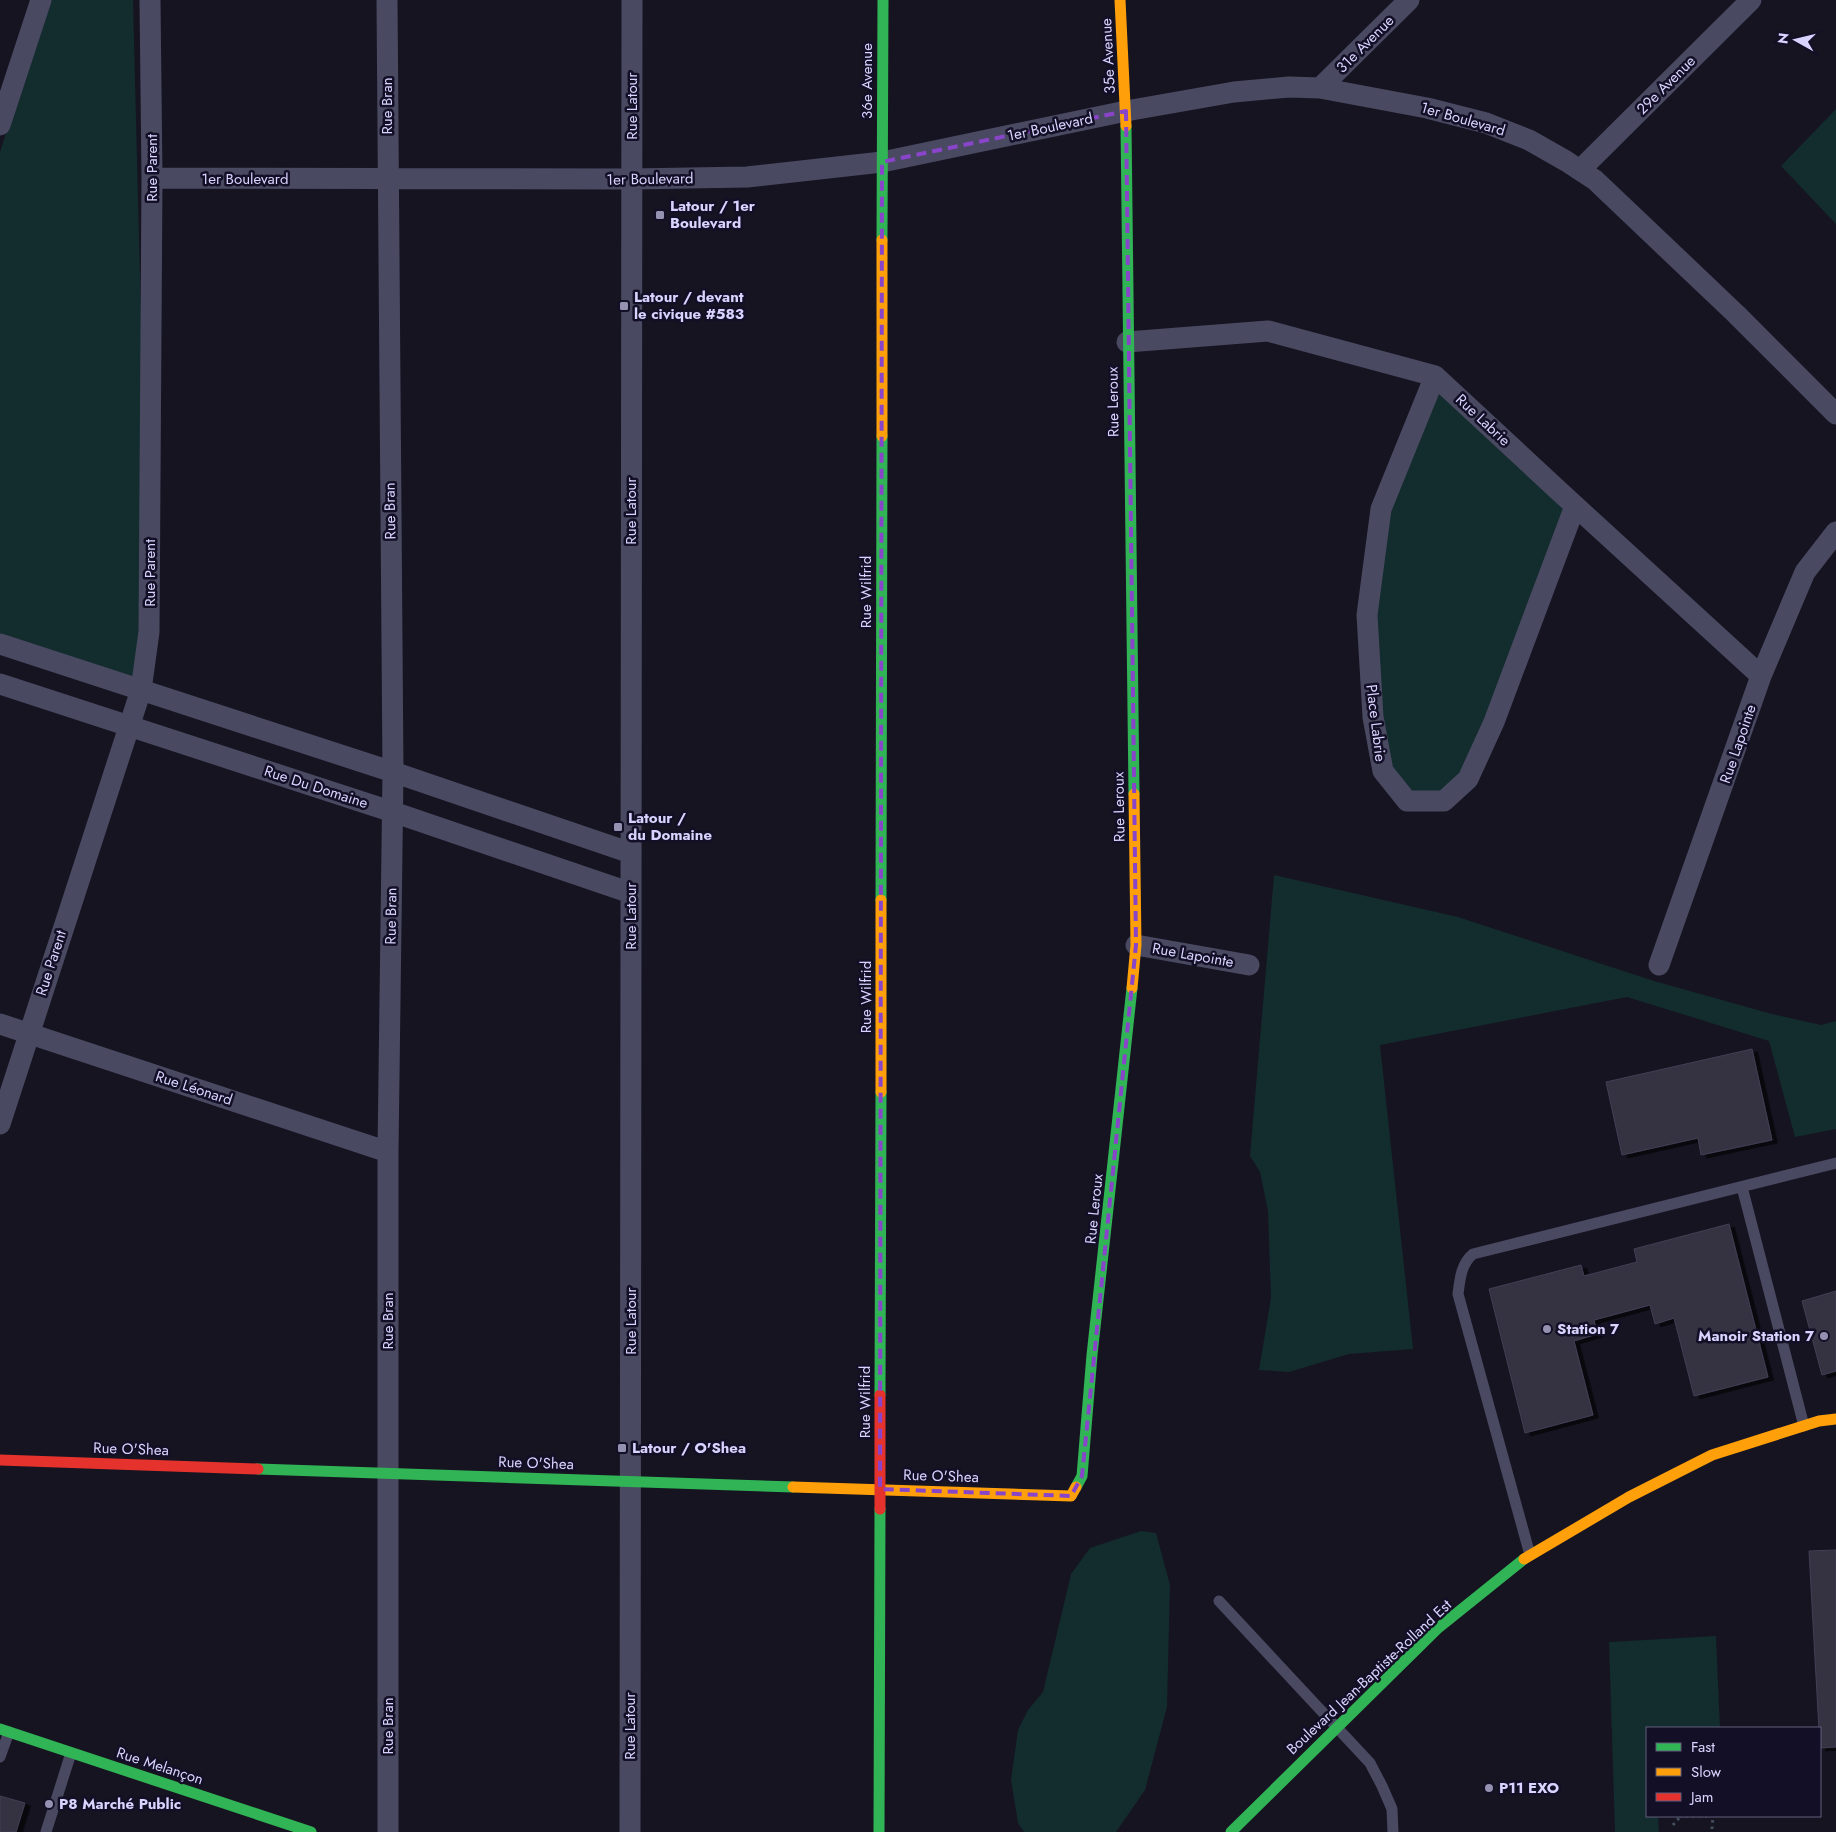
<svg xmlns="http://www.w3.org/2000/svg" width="1836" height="1832" viewBox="0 0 1836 1832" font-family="Jost,sans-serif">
	<defs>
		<filter id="shadow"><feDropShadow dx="5.5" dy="3" stdDeviation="0" flood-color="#0009"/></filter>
	</defs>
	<rect width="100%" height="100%" fill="#161421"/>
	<!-- green -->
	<path fill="#132c2d" d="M48,0H133L149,632L141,690L0,644V152Z
		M1836,109V224L1781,166Z
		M1435,376L1575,506L1494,722L1444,801H1407L1383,771L1373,717L1381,509Z
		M1274,875L1458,917L1654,981L1772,1014L1821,1025L1836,1021V1129L1795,1137L1769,1041L1627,997L1380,1045L1413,1349L1349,1354L1289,1372L1259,1370L1271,1298L1268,1211L1260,1172L1250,1156Z
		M1141,1531L1156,1533L1170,1585L1167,1707L1145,1790L1116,1832H1024L1018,1823L1011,1780L1018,1730L1028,1710L1043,1692L1071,1574L1090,1548Z
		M1716,1636L1720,1728H1647V1816H1658L1659,1832H1615L1609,1642Z"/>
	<!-- building -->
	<path fill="#343243" stroke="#433f54" filter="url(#shadow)" d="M1752,1049L1772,1140L1701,1155L1698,1138L1622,1155L1606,1082Z
		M1729,1224L1768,1377L1694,1396L1674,1318L1655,1324L1650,1305L1594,1320L1597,1334L1574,1341L1593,1415L1525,1433L1489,1289L1581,1265L1584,1276L1637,1262L1634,1249Z
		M1836,1291V1371L1822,1375L1802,1301Z
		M1836,1550V1747L1820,1748L1809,1551Z
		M0,1796L25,1803L16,1832H0Z"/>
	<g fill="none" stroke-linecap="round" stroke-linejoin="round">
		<!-- path -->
		<path stroke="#44505f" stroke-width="3" stroke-dasharray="2.5 4" stroke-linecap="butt" d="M1679,1816H1709
			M1673,1825L1680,1817
			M1712,1829L1713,1816"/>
		<!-- lane -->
		<path stroke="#4a4962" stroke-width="11" d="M1742,1187L1804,1426
			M1530,1555L1458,1294C1460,1279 1461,1264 1473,1254L1836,1163
			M1219,1601L1370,1763L1382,1786L1392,1809L1393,1832
			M0,1757L9,1732
			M46,1832L71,1753"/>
		<!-- street -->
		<path stroke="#4a4962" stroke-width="21" d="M387,0L393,772L388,1152V1832
			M1320,88L1409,0
			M0,125L41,0
			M1580,170L1751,0
			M152,178L632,179L747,177L882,162L1126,111L1234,92L1289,87L1320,88L1427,108L1486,123L1529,140L1566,161L1595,180L1736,314L1836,414
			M1127,342L1268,331L1435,376L1560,492L1761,676
			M1435,376L1381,509L1367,615L1373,717L1383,771L1407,801H1444L1468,779L1494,722L1575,506
			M0,644L393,772L631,853
			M0,684L393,812L631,893
			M1136,945L1249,965
			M1659,965L1761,676L1805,572L1836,532
			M0,1024L388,1152
			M0,1124L141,690L149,632L152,178L150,0
			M630,1832L632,0"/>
		<!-- fast -->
		<path stroke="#30b455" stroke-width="11" d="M1126,126L1134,794
			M882,240L883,0
			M881,900L882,436
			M880,1395L881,1092
			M258,1469L793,1487
			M1076,1487L1082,1476L1092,1355L1132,988
			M0,1729L311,1832
			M879,1832L880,1509
			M1231,1832L1437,1629L1524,1559"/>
		<!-- slow -->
		<path stroke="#ff9f0a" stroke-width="11" d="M1120,0L1126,126
			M882,436V240
			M1132,988L1136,945L1134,794
			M881,1092V900
			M793,1487L1071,1496L1076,1487
			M1524,1559L1629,1497L1712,1455L1819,1421L1836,1419"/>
		<!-- jam -->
		<path stroke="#e5322d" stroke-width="11" d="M0,1460L258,1469
			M880,1509V1395"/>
	</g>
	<!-- marked area -->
	<path fill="none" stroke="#8945c9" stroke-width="4" stroke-dasharray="10 6" stroke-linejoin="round" d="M1126,111L1136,945L1082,1476L1071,1496L880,1489L882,162Z"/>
	<!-- markers -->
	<g fill="#9591b1" stroke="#130f26" stroke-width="2">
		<rect x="655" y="210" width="10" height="10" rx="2.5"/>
		<rect x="619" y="301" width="10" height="10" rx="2.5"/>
		<rect x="613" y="822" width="10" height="10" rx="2.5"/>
		<circle cx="1547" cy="1329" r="5"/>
		<circle cx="1824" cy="1336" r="5"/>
		<rect x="617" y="1443" width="10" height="10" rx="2.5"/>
		<circle cx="1489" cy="1788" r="5"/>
		<circle cx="49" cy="1804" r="5"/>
	</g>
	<g text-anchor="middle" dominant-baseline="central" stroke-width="5" stroke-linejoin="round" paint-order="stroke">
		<!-- street labels -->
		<g font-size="15" fill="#d9d4ff" stroke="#130f26">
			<text transform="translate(1365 44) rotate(-45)">31e Avenue</text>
			<text transform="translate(1108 56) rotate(-93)">35e Avenue</text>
			<text transform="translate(867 81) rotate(-90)">36e Avenue</text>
			<text transform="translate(1666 85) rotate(-45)">29e Avenue</text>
			<text transform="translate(387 106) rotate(-90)">Rue Bran</text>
			<text transform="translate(632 106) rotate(-90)">Rue Latour</text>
			<text transform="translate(1463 119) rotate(16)">1er Boulevard</text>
			<text transform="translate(1050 127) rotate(-12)">1er Boulevard</text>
			<text transform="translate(152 168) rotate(-90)">Rue Parent</text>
			<text x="245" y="179">1er Boulevard</text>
			<text transform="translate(650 179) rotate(-1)">1er Boulevard</text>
			<text transform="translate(1113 402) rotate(-91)">Rue Leroux</text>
			<text transform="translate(1483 420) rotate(43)">Rue Labrie</text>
			<text transform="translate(390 511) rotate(-91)">Rue Bran</text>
			<text transform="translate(631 511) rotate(-90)">Rue Latour</text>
			<text transform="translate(150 573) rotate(-90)">Rue Parent</text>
			<text transform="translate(866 592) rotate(-90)">Rue Wilfrid</text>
			<text transform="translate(1376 723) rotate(83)">Place Labrie</text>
			<text transform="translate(1738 744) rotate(-71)">Rue Lapointe</text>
			<text transform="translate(316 787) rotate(18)">Rue Du Domaine</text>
			<text transform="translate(1119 807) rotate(-91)">Rue Leroux</text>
			<text transform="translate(391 916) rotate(-89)">Rue Bran</text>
			<text transform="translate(631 916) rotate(-90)">Rue Latour</text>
			<text transform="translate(1193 955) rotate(10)">Rue Lapointe</text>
			<text transform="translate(51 963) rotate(-72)">Rue Parent</text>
			<text transform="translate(866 997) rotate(-90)">Rue Wilfrid</text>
			<text transform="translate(194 1088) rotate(18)">Rue Léonard</text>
			<text transform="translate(1094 1209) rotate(-84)">Rue Leroux</text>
			<text transform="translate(388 1321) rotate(-90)">Rue Bran</text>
			<text transform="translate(631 1321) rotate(-90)">Rue Latour</text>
			<text transform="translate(865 1402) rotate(-90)">Rue Wilfrid</text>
			<text transform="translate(131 1449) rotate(2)">Rue O'Shea</text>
			<text transform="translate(536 1463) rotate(2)">Rue O'Shea</text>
			<text transform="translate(941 1476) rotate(2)">Rue O'Shea</text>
			<text transform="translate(1369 1677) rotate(-43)">Boulevard Jean-Baptiste-Rolland Est</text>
			<text transform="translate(388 1726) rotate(-90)">Rue Bran</text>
			<text transform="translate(630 1726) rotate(-90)">Rue Latour</text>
			<text transform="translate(160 1766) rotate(18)">Rue Melançon</text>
		</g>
		<!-- poi labels -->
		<g font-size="15" font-weight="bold" fill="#d9d4ff" stroke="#130f26" text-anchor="start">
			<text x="670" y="206">Latour / 1er<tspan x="670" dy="17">Boulevard</tspan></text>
			<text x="634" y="297">Latour / devant<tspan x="634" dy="17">le civique #583</tspan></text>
			<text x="628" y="818">Latour /<tspan x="628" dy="17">du Domaine</tspan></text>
			<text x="1557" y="1329">Station 7</text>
			<text x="1814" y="1336" text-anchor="end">Manoir Station 7</text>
			<text x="632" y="1448">Latour / O'Shea</text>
			<text x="1499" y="1788">P11 EXO</text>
			<text x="59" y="1804">P8 Marché Public</text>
		</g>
	</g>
	<!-- legend -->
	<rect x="1646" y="1727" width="175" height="90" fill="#130f26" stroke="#625e7d"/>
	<rect x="1656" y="1743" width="25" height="8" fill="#30b455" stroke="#625e7d"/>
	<text x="1691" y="1752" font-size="15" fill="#d9d4ff">Fast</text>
	<rect x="1656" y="1768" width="25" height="8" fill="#ff9f0a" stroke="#625e7d"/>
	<text x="1691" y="1777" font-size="15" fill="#d9d4ff">Slow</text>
	<rect x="1656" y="1793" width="25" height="8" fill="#e5322d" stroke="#625e7d"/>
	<text x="1691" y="1802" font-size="15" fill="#d9d4ff">Jam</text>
	<!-- north arrow -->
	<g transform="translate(1796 40) rotate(278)" stroke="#130f26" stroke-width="4" paint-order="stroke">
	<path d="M0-4L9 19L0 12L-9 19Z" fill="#d9d4ff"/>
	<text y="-8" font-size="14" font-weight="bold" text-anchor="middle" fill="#d9d4ff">N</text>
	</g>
</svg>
